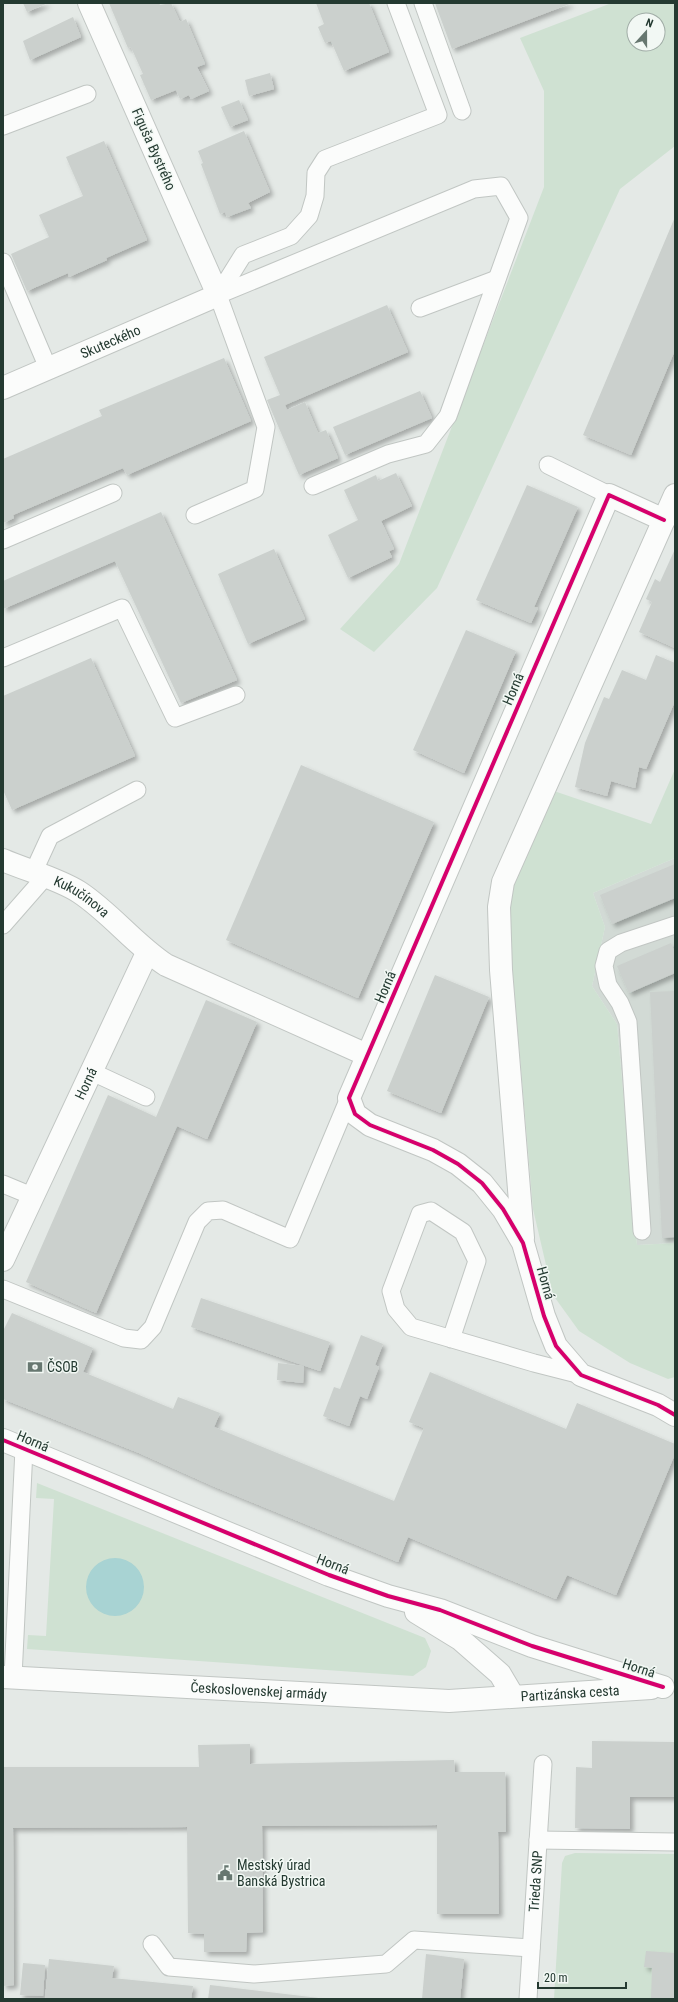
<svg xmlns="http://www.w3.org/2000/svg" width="678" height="2002" viewBox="0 0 678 2002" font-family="'Roboto Condensed',sans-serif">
	<defs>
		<filter id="shadow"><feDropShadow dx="3.5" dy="3.5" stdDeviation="2" flood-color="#0004"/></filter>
	</defs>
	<rect width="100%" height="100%" fill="#e4e9e6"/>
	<!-- built -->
	<path fill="#d2dad5" d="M675,858V1243L637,1245L617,1024L592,986L605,927L593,893Z"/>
	<!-- green -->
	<path fill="#cfe1d2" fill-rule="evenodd" d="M609,3H675V146L620,189L437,588L374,652L340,629L399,564L544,187V91L520,38L609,4ZM634,20H658V44H634Z
		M675,769V858L593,893L605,927L592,986L617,1024L637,1245L675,1243V1377L668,1379L630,1363L579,1331L553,1295L533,1209L507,905L520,863L554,791L651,824Z
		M37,1483L425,1638L431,1651L426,1667L413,1676L27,1649L28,1635L46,1636L54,1499L36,1498Z
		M575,1853L675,1854V1999H554L562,1863L565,1856Z"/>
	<!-- water -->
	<path fill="#a8d3d3" d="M86 1587a29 29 0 1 1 58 0a29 29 0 1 1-58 0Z"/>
	<!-- building -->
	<path fill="#cbd0cd" filter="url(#shadow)" d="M23,3H48L27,12Z
		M109,3H159L160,5L171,3L180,22L186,19L205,64L197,67L209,91L191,99L189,95L180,99L176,90L151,100L140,75L143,74L131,47L128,48Z
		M316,3H369L389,52L344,71L331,41L325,43L318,27L324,24Z
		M435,3H572L452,49Z
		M73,17L81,37L30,60L23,41Z
		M270,73L274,89L249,96L245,80Z
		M239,100L248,120L230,127L221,107Z
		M244,131L270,192L248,203L251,208L227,217L225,212L220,214L201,164L203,163L198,151Z
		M104,141L147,240L106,258L107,260L69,277L68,273L27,291L11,254L49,237L39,215L83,196L66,157Z
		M675,217V350L631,455L583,435Z
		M387,305L408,352L285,405L287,410L305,402L318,433L326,430L338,458L299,475L267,400L280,395L264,357Z
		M224,358L251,421L127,475L123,468L13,515L14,518L3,523V459L102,416L99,410Z
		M420,391L432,418L345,455L333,427Z
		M396,473L412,506L381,521L394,549L389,551L392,557L348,578L328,535L358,520L344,490L376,475L378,481Z
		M527,485L578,507L534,607L538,608L531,623L476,600Z
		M161,512L237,680L181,703L115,561L3,609V581Z
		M274,549L305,619L248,644L218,574Z
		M675,549V648L639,632L652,602L646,599L655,579L660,582Z
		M466,630L516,651L464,773L413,750Z
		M656,655L675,663V701L646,769L639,767L635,788L611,781L607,796L575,787L585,743L604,697L609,699L622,670L646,680Z
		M91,658L135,756L12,810L3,790V696Z
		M301,765L434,822L358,998L226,940Z
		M675,864V898L612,924L600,895Z
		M671,943L675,953V973L629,993L617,966Z
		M435,975L489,997L441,1113L387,1091Z
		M675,991V1237L662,1238L650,992Z
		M206,1000L257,1022L207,1139L177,1126L96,1313L26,1282L108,1095L156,1117Z
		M201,1298L330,1342L320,1371L191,1327Z
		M12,1313L93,1348L83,1372L173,1409L178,1397L220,1413L214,1427L394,1501L424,1428L409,1422L430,1372L566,1429L577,1403L675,1444V1454L616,1595L567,1575L556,1599L408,1537L398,1562L215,1487L139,1453L3,1399V1331Z
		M361,1335L383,1344L375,1365L379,1367L367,1399L360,1396L349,1426L323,1416L334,1387L340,1389Z
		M278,1363L304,1366L303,1383L277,1380Z
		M592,1741L675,1742V1797H630V1829L575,1828L576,1767L592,1768Z
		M250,1744V1764L454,1760L455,1772H505L506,1832H498L499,1914H437V1825L262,1826L263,1932L247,1933L246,1952H204V1934L188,1933L187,1827L13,1828L14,1985L3,1986V1767H199L198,1745Z
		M646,1951L675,1953V1999H651L652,1968L644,1967Z
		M426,1954L464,1959L460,1999H422Z
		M49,1959L114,1966L112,1978L193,1986L191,1999H45Z
		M23,1963L45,1965L43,1996L20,1995Z
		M210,1985L319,1998V1999H208Z"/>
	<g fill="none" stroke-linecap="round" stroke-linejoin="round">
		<!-- service casing -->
		<g stroke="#c1c6c3" stroke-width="19">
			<g id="service">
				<path d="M423,3L462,111"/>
				<path d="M3,126L87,94"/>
				<path d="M3,262L48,368"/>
				<path d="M218,295L474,189L501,186L519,218L448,416L426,444L388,454L313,486"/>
				<path d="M218,295L243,255L291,236L309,216L315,196L316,173L325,159L438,115L396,3"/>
				<path d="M420,308L497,279"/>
				<path d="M548,465L609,495"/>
				<path d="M195,515L255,489L266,427L218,295"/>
				<path d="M3,540L113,493"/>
				<path d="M3,658L122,608L175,718L236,695"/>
				<path d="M33,873L50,836L137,790"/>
				<path d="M3,925L45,877"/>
				<path d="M90,1071L146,1097"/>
				<path d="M3,1184L32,1196"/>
				<path d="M642,1231L628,1022L620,1003L608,985L604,966L608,951L621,943L675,925"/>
				<path d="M3,1289L124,1338L141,1340L153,1327L197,1222L208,1211L223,1210L290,1239L349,1098"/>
				<path d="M451,1339L477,1261L463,1232L431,1211L420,1214L391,1291L396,1309L411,1327L534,1363L581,1375"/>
				<path d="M13,1677L24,1449"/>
				<path d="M538,1840L675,1842"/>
				<path d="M152,1944L169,1967L254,1974L386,1964L414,1940L531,1948"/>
				<path id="s1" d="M528,1999L543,1764"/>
			</g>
		</g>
		<!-- minor casing -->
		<g stroke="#c1c6c3" stroke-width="24">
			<g id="minor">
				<path id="s2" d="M3,388L218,295L89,3"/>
				<path d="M664,520L609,495L349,1098L355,1114L370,1125L433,1150L458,1164L482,1183L503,1209L523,1243L544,1316L556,1346L581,1375L658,1405L675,1415"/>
				<path id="s3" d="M3,860C26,870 59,879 79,892C111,913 134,944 166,965L367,1055"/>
				<path d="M523,1238L501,970L499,907L503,882L675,495"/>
				<path id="s4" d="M3,1260L147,953"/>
			</g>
		</g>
		<!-- tertiary casing -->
		<g stroke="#c1c6c3" stroke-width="24">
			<g id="tertiary">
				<path d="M3,1440L329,1575L388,1596L440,1610L532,1646L663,1687"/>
				<path d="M416,1612L460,1639L500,1674L513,1696"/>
				<path id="s5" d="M3,1677L449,1701L651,1688"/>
			</g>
		</g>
		<!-- service -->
		<use href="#service" stroke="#fbfcfb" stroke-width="17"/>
		<!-- minor -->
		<use href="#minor" stroke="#fbfcfb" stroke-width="22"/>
		<!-- tertiary -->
		<use href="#tertiary" stroke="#fbfcfb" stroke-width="22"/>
		<!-- cycleway casing -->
		<g stroke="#f2f8f4" stroke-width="6">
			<path id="cycleway" d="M664,520L609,495L349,1098L355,1114L370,1125L433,1150L458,1164L482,1183L503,1209L523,1243L544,1316L556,1346L581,1375L658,1405L675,1415
				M3,1440L329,1575L388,1596L440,1610L532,1646L663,1687"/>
		</g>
		<!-- cycleway -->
		<use href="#cycleway" stroke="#d6006c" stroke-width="4"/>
	</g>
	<!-- icons -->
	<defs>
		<g id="bank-bare" transform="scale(1.2)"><path d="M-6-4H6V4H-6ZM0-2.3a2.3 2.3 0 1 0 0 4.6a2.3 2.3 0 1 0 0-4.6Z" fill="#677770" stroke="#f2f8f4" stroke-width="2.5" paint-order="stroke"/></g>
		<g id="civic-bare" transform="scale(1.2)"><path d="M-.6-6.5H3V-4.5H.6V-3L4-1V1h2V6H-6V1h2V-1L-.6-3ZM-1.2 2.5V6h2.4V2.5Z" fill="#677770" stroke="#f2f8f4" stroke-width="2.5" paint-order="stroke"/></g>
	</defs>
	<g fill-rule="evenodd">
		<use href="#bank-bare" x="35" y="1367"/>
		<use href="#civic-bare" x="225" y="1873"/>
	</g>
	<g text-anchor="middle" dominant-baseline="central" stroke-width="3" stroke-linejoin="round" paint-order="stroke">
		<!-- street labels -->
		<g font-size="14" fill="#243a31" stroke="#f2f8f4">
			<text transform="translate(154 149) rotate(66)">Figuša Bystrého</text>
			<text stroke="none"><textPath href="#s2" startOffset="117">Skuteckého</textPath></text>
			<text transform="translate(513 689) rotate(-67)">Horná</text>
			<text stroke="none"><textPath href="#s3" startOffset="87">Kukučínova</textPath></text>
			<text transform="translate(385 987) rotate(-67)">Horná</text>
			<text stroke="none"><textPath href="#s4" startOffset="195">Horná</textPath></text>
			<text transform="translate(546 1283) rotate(74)">Horná</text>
			<text transform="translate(33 1441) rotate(23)">Horná</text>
			<text transform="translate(333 1564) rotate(21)">Horná</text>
			<text transform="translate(639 1668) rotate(18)">Horná</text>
			<text stroke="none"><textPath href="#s5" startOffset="256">Československej armády</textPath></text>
			<text stroke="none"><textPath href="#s5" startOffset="568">Partizánska cesta</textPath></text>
			<text stroke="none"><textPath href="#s1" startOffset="118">Trieda SNP</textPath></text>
		</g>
		<!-- poi labels -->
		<g font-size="14" fill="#243a31" stroke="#f2f8f4" text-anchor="start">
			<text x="47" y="1367">ČSOB</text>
			<text x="237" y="1865">Mestský úrad<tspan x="237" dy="16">Banská Bystrica</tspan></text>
		</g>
	</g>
	<!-- border -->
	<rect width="678" height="2002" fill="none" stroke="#243a31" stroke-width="8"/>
	<!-- north arrow -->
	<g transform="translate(646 32) rotate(21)"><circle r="19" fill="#f2f8f4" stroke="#a0aca6"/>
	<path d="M0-3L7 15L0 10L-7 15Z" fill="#677770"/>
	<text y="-6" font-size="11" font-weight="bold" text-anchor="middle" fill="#243a31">N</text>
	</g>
	<!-- scale -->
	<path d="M538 1982v6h88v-6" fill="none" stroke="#243a31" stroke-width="2"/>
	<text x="544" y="1982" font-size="12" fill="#243a31" stroke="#f2f8f4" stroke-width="3" paint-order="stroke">20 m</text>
</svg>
